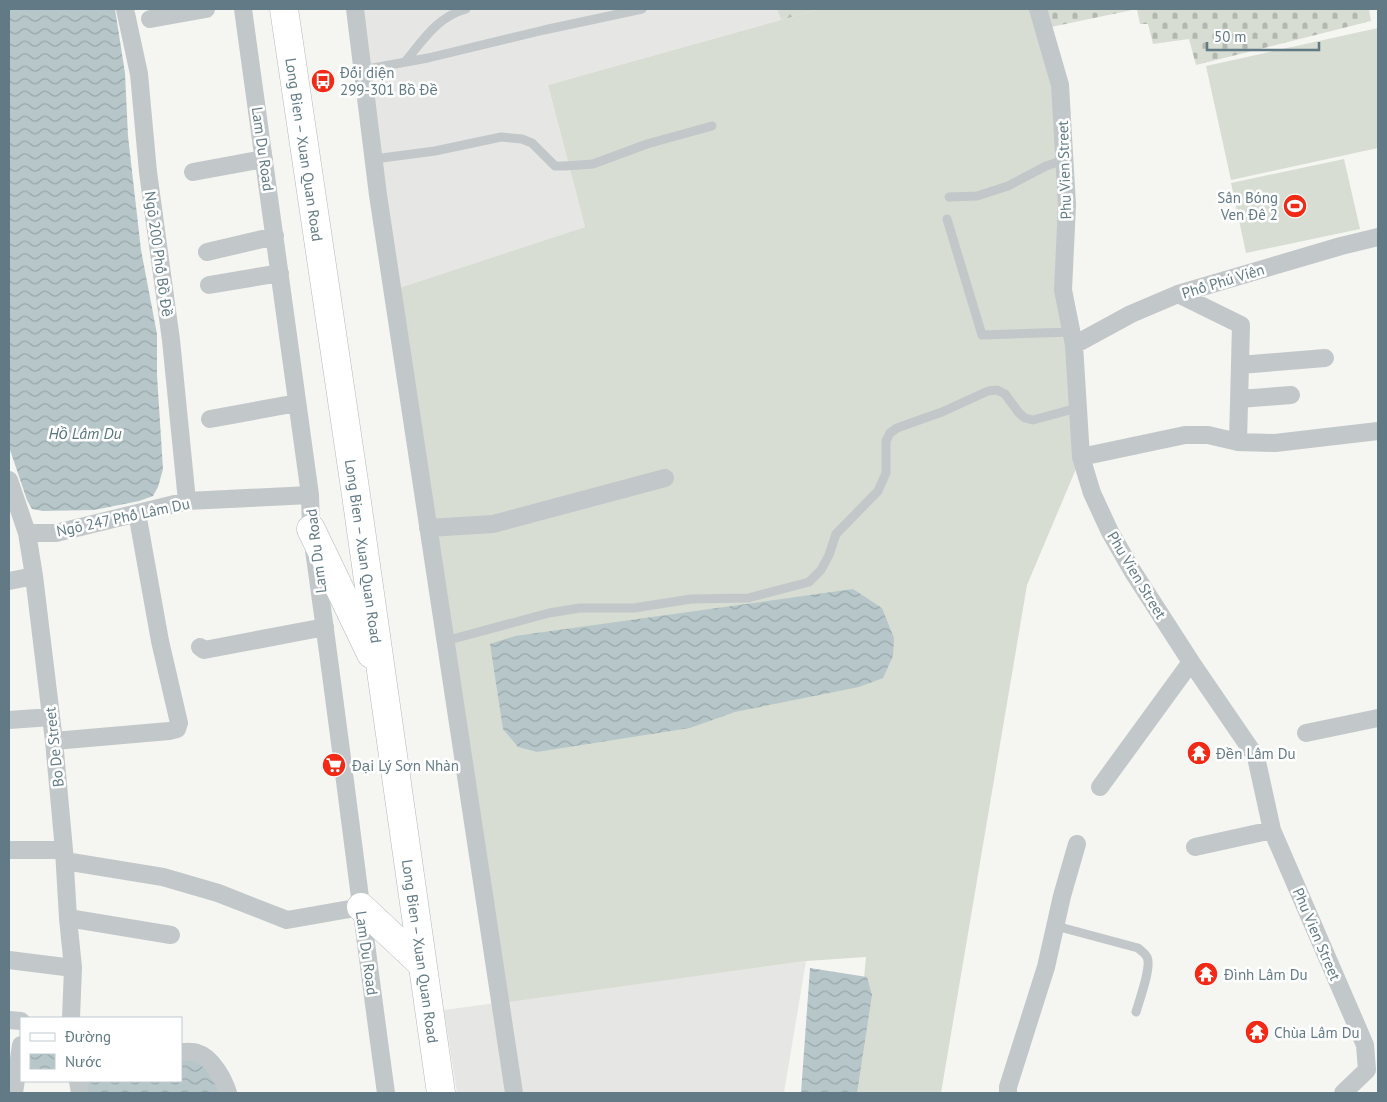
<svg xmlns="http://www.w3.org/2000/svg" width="1387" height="1102" viewBox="0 0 1387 1102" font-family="'PT Sans',sans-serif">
	<defs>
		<pattern id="forest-firs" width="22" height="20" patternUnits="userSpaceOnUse" patternTransform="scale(1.25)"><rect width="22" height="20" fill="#d7ddd2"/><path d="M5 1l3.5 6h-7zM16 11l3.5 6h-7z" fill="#b2b8b0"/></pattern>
		<pattern id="cemetery-stones" width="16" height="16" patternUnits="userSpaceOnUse" patternTransform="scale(1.25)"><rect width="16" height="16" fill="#d7ddd2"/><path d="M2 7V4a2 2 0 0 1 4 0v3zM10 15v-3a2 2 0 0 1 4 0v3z" fill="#b2b8b0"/></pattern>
		<pattern id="water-waves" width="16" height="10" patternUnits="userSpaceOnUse" patternTransform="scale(1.25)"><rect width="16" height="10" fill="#b7c7c9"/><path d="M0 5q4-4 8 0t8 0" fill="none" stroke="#98a7a9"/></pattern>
	</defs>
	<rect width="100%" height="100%" fill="#f5f5f1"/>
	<!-- built -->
	<path fill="#e6e6e4" d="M360,9H777L781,20L548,85L585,227L393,290Z
		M806,961L784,1093H457L444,1010Z"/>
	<!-- grass -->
	<path fill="#d7ddd2" d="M820,9H1037L1060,85L1081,457L1027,585L941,1093H853L866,957L806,961L500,1003L393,290L585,227L548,85Z
		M1378,28V148L1231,180L1206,66Z
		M1344,159L1360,229L1246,253L1231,183Z"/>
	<!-- forest -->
	<path fill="url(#forest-firs)" d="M777,9H820L781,20Z"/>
	<!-- cemetery -->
	<path fill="url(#cemetery-stones)" d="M1045,9H1369L1371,21L1196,65L1189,39L1153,44L1148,24H1140L1137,9L1051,27Z"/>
	<!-- water -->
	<path fill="url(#water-waves)" d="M9,9H115L125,73L128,136L141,250L157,334V375L163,469L158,487L153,496L139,501L94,510L43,511L32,509L27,500L9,447Z
		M853,589L882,608L894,638L893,656L883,678L859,687L735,712L690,728L537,752L518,747L503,729L490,644L515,636Z
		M810,968L867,977L872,995L857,1093H801Z
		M181,1051L202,1056L221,1093H86L85,1081H181Z"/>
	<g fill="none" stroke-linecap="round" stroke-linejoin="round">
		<!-- primary casing -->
		<g stroke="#b2b9bc" stroke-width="29">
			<g id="primary">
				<path id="s1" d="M284,9L356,495L441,1093"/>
				<path d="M311,529L371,654"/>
				<path d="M361,907L422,964"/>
			</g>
		</g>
		<!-- lane -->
		<path stroke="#c2c7ca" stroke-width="9" d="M405,62C423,40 437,17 466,9
			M362,70L428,58L544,30L642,9
			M374,159L435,151L501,137L522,139L532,143L555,166H565L593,164L647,144L712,126
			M949,197L977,196L1008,186L1046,166L1064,160
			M947,219L982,335L1072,332
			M445,641L549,613L580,608H634L691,599L748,598L809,582L821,570L829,555L836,534L878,491L886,473V441L890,433L897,428L942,412L988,391L997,390L1005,394L1019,413L1025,418L1033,420L1077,408
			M1056,926L1138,948C1141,951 1145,953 1147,957C1152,967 1139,1001 1136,1012"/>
		<!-- street -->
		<path stroke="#c2c7ca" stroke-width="18" d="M125,9L139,74L148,172L171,340L187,501
			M243,9L310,495L311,529C338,717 360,905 386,1093
			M355,9L378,195L514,1093
			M1038,9L1060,85L1067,205L1063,290L1074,345L1081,457L1092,493L1110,532L1133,572L1191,662L1256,757L1272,830L1365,1045L1367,1070L1343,1093
			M150,19L206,9
			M193,172L264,159
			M207,252L275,236
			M209,285L280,273
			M1178,294L1241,325L1238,442
			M1074,345L1131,314L1178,294L1341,246L1378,237
			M1240,365L1325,358
			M1239,399L1291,395
			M210,419L297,403
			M1081,457L1185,435H1208L1238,442L1275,443L1378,431
			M9,480L27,533L34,576L54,741L64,850L68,918L73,968L71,1018
			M428,528L493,524L665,478
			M27,533H56L187,501L310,495
			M9,581L34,576
			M200,647L204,650L325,627
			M9,720L51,717
			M1306,733L1378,718
			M54,741L169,731L177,729L179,723L160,641L137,513
			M1100,787L1191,662
			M1195,847L1272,830
			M9,850H64
			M65,861L163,877L218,893L287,920L361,907
			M68,918L171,935
			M9,960L73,968
			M9,1020L21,1021
			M181,1052C186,1052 193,1051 197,1053C212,1057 224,1080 228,1093
			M78,1081L80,1093
			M14,1093L21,1045
			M1008,1093V1087L1046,967L1062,896L1077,844"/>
		<!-- primary -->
		<use href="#primary" stroke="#fff" stroke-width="28"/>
	</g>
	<!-- icons -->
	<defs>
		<g id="bus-disc" transform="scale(1.25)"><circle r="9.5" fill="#f22915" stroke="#fff"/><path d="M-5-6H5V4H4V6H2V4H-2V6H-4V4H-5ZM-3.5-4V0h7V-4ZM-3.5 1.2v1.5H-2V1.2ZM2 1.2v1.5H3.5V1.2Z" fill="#fff"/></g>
		<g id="stadium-disc" transform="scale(1.25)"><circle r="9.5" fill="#f22915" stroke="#fff"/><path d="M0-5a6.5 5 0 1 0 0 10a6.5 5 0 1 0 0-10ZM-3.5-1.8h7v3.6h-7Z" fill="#fff"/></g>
		<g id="temple-disc" transform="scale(1.25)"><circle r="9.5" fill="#f22915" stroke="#fff"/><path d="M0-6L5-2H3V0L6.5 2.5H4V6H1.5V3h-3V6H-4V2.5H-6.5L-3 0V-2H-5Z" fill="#fff"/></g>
		<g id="supermarket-disc" transform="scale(1.25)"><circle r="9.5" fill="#f22915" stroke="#fff"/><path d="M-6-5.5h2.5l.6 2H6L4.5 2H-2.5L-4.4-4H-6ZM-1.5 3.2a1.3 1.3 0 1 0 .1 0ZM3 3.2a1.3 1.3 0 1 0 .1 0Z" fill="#fff"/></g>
	</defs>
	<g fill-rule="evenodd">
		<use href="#bus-disc" x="323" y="81"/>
		<use href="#stadium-disc" x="1295" y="206"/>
		<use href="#temple-disc" x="1199" y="753"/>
		<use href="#supermarket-disc" x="334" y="765"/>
		<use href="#temple-disc" x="1206" y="974"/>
		<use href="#temple-disc" x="1257" y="1032"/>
	</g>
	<g text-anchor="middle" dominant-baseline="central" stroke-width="5" stroke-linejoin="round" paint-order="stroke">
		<!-- poi labels -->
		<g font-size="15" fill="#617a85" stroke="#fff" text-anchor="start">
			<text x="340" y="72">Đối diện<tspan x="340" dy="17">299-301 Bồ Đề</tspan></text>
			<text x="1278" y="197" text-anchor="end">Sân Bóng<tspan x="1278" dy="17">Ven Đê 2</tspan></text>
			<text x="1216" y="753">Đền Lâm Du</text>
			<text x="352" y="765">Đại Lý Sơn Nhàn</text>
			<text x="1224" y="974">Đình Lâm Du</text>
			<text x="1274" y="1032">Chùa Lâm Du</text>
		</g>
		<!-- street labels -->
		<g font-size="15" fill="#617a85" stroke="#fff">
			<text transform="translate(263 149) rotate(82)">Lam Du Road</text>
			<text stroke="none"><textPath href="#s1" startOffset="142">Long Bien – Xuan Quan Road</textPath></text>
			<text transform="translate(1064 170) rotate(-92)">Phu Vien Street</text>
			<text transform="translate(159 254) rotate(82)">Ngõ 200 Phố Bồ Đề</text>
			<text transform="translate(1223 281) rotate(-17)">Phố Phú Viên</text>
			<text transform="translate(123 517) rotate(-12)">Ngõ 247 Phố Lâm Du</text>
			<text transform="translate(316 551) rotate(-97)">Lam Du Road</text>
			<text stroke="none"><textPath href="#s1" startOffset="548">Long Bien – Xuan Quan Road</textPath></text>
			<text transform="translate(1137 575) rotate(59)">Phu Vien Street</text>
			<text transform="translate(54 747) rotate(-96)">Bo De Street</text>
			<text transform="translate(1317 934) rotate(67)">Phu Vien Street</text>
			<text stroke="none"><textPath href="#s1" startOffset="952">Long Bien – Xuan Quan Road</textPath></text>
			<text transform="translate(367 953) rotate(82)">Lam Du Road</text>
		</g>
		<!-- water labels -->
		<g font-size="16" font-style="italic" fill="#58767b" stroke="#fff">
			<text x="85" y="433">Hồ Lâm Du</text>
		</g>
	</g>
	<!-- border -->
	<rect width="1387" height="1102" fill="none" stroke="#617a85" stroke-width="20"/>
	<!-- legend -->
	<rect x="20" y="1017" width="162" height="65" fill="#ffffff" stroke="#c0cace"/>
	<rect x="30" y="1033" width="25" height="8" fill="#ffffff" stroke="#c0cace"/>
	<text x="65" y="1042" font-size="15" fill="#617a85">Đường</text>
	<rect x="30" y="1054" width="25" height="15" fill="url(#water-waves)" stroke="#c0cace"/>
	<text x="65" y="1067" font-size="15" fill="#617a85">Nước</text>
	<!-- scale -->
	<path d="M1207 42v8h112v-8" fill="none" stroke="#617a85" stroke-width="2.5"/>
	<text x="1214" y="42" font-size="15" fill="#617a85" stroke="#ffffff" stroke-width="4" paint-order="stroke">50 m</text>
</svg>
